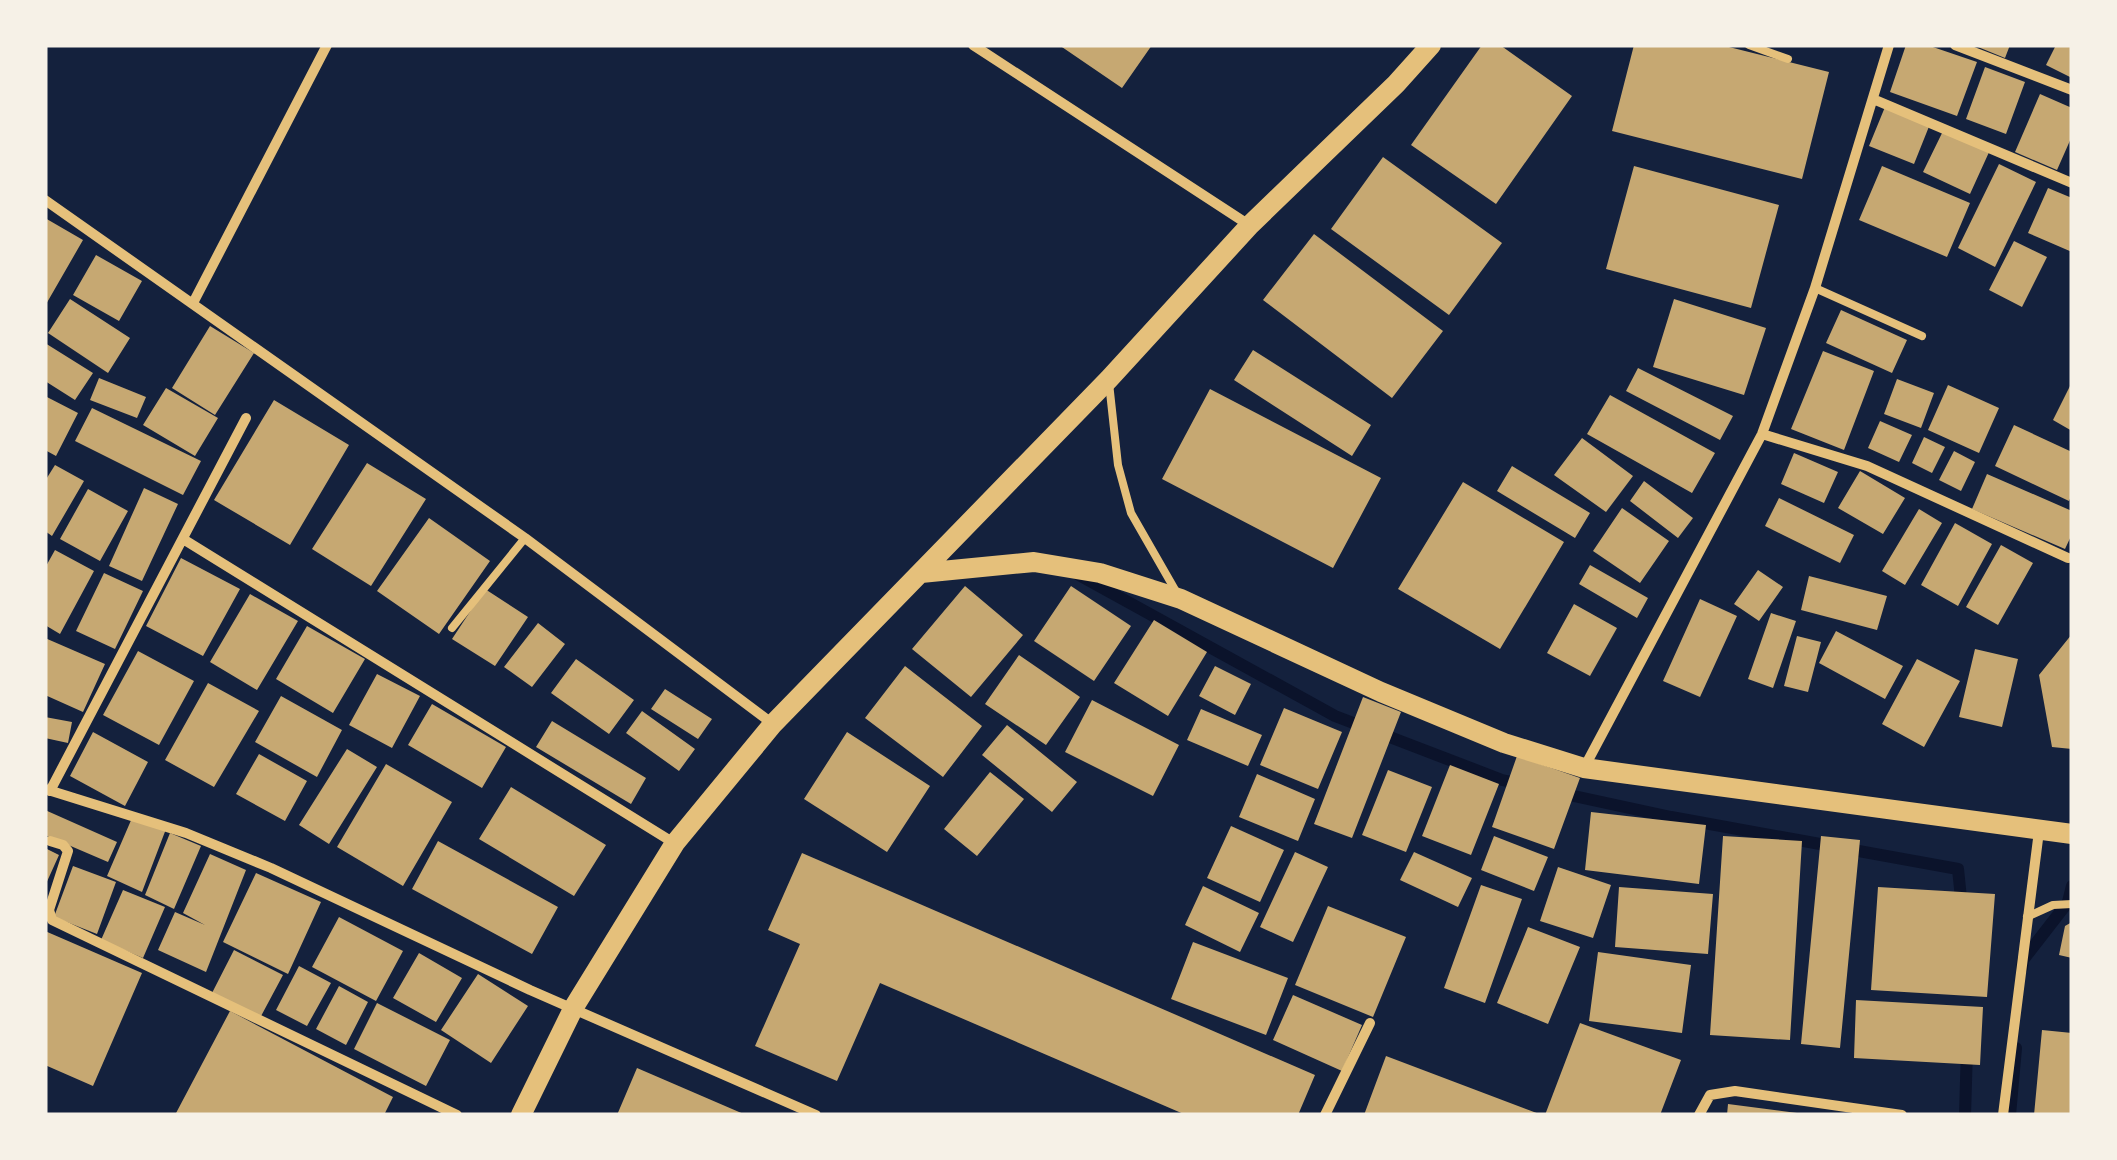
<svg xmlns="http://www.w3.org/2000/svg" width="2117" height="1160" viewBox="0 0 2117 1160" font-family="'Sofia Sans Condensed',sans-serif">
	<rect width="100%" height="100%" fill="#14213d"/>
	<g fill="none" stroke-linecap="round" stroke-linejoin="round">
		<!-- stream -->
		<path stroke="#0b132b" stroke-width="12" d="M1079,575L1335,716L1502,780L1521,784
			M1560,793L1671,817L1958,869L1962,908
			M2022,968L2023,960L2068,902L2072,886
			M1965,1115L1967,1048
			M2010,1115L2016,1048"/>
	</g>
	<!-- building -->
	<path fill="#c6a872" d="M1059,45H1152L1122,88Z
		M1482,45H1500L1572,96L1496,204L1411,145Z
		M1634,45H1721L1829,72L1802,179L1612,131Z
		M1906,45H1927L1977,62L1957,116L1890,92Z
		M1973,45H2010L2005,58Z
		M2056,45H2072V78L2046,65Z
		M1985,67L2025,82L2006,134L1966,119Z
		M2040,94L2072,108V136L2057,170L2015,152Z
		M1885,107L1930,124L1914,164L1869,146Z
		M1944,129L1990,150L1970,194L1923,172Z
		M1383,157L1502,243L1449,315L1331,229Z
		M1999,164L2036,182L1995,267L1958,248Z
		M1634,166L1779,205L1751,308L1606,269Z
		M1882,166L1970,203L1947,257L1859,220Z
		M2048,188L2072,198V252L2028,233Z
		M45,218L83,240L45,306Z
		M1314,234L1443,331L1392,398L1263,300Z
		M2014,241L2047,257L2022,307L1989,290Z
		M96,255L142,281L119,321L73,295Z
		M70,299L130,338L108,373L48,333Z
		M1674,299L1766,328L1744,395L1653,367Z
		M1841,310L1907,340L1892,373L1826,343Z
		M210,326L254,353L215,415L172,388Z
		M45,343L93,373L75,400L45,381Z
		M1253,350L1371,425L1352,456L1234,380Z
		M1823,351L1874,371L1844,450L1791,429Z
		M1638,368L1733,416L1720,440L1626,391Z
		M99,378L146,397L137,418L90,400Z
		M1897,379L1934,393L1921,428L1884,414Z
		M2072,382V431L2053,420Z
		M1948,385L1999,408L1979,453L1928,430Z
		M166,388L218,418L195,456L143,425Z
		M1210,389L1381,478L1333,568L1162,479Z
		M1610,395L1715,453L1692,493L1587,434Z
		M45,396L78,413L56,456L45,450Z
		M274,400L349,445L290,545L214,500Z
		M92,408L201,461L183,495L75,441Z
		M1880,421L1912,435L1899,462L1868,448Z
		M2014,425L2072,452V494L2069,501L1995,466Z
		M1924,437L1945,447L1932,473L1912,463Z
		M1582,438L1633,476L1606,512L1554,475Z
		M1954,451L1975,462L1961,491L1939,480Z
		M1794,453L1838,472L1824,503L1781,484Z
		M367,463L426,499L371,586L312,549Z
		M55,465L84,481L52,536L45,531V481Z
		M1512,466L1590,513L1575,538L1497,491Z
		M1860,471L1905,498L1883,534L1838,508Z
		M1987,474L2072,511V534L2065,549L1972,509Z
		M1644,481L1693,518L1678,538L1630,501Z
		M1463,482L1564,542L1500,649L1398,589Z
		M144,488L178,504L142,581L109,566Z
		M88,489L128,511L100,561L60,539Z
		M1779,498L1854,535L1840,563L1765,526Z
		M1622,508L1669,541L1640,583L1593,551Z
		M1919,509L1942,523L1905,585L1882,571Z
		M429,518L490,561L439,634L377,591Z
		M1955,523L1992,544L1958,606L1921,585Z
		M2001,545L2033,563L1998,625L1966,607Z
		M55,550L94,571L60,634L45,625V568Z
		M181,558L240,589L203,656L146,626Z
		M1590,565L1648,598L1637,618L1579,584Z
		M1758,570L1783,587L1759,621L1734,604Z
		M104,573L143,591L115,649L76,631Z
		M1809,576L1887,596L1877,630L1801,610Z
		M965,586L1023,635L971,697L912,649Z
		M1071,586L1131,626L1094,681L1034,641Z
		M485,589L528,617L495,666L452,639Z
		M250,594L298,621L257,690L210,662Z
		M1700,599L1737,616L1700,697L1663,681Z
		M1574,604L1617,628L1590,676L1547,653Z
		M1771,613L1796,621L1773,688L1748,679Z
		M1154,620L1207,652L1168,716L1114,683Z
		M538,623L565,644L532,687L504,667Z
		M307,626L365,659L333,713L276,679Z
		M1836,631L1903,666L1885,699L1819,663Z
		M2072,634V749L2052,747L2039,675Z
		M1797,636L1821,642L1808,692L1784,686Z
		M45,638L105,664L83,712L45,695Z
		M1975,649L2018,659L2002,727L1959,717Z
		M138,651L194,681L159,745L103,715Z
		M1019,655L1080,697L1046,745L985,704Z
		M576,659L634,700L609,734L551,693Z
		M1917,659L1960,681L1924,747L1882,724Z
		M905,666L982,726L943,777L865,718Z
		M1215,666L1251,684L1235,715L1199,696Z
		M377,674L420,696L392,748L349,725Z
		M208,683L259,711L214,787L165,760Z
		M665,689L712,719L698,739L651,709Z
		M281,696L342,730L317,777L255,742Z
		M1363,697L1401,712L1352,838L1314,824Z
		M1092,700L1179,745L1153,796L1065,752Z
		M432,704L506,747L482,788L408,745Z
		M1284,708L1342,732L1318,789L1260,765Z
		M1201,709L1262,735L1248,766L1187,740Z
		M642,711L695,749L679,771L626,733Z
		M45,717L72,722L68,743L45,738Z
		M552,721L646,778L631,804L536,747Z
		M1007,725L1077,782L1052,812L982,755Z
		M93,732L148,762L125,806L70,776Z
		M847,732L930,786L887,852L804,799Z
		M347,749L377,767L329,844L299,825Z
		M259,754L307,781L285,821L236,794Z
		M1517,756L1580,778L1554,849L1492,827Z
		M386,764L452,802L403,886L337,847Z
		M1450,765L1499,784L1471,855L1422,836Z
		M1388,770L1432,787L1406,852L1362,835Z
		M990,772L1024,799L977,856L944,829Z
		M1257,774L1315,799L1298,841L1239,817Z
		M511,787L606,845L574,896L479,839Z
		M45,810L117,842L108,862L45,835Z
		M1591,812L1706,825L1699,884L1585,870Z
		M132,818L166,829L142,892L107,876Z
		M1231,826L1284,850L1260,902L1207,878Z
		M170,833L201,846L174,909L145,895Z
		M1494,836L1548,857L1534,891L1481,870Z
		M1723,836L1802,841L1790,1040L1710,1035Z
		M1821,836L1860,840L1840,1048L1801,1044Z
		M438,841L558,907L532,954L412,889Z
		M45,848L59,855L45,886Z
		M1295,852L1328,867L1293,942L1260,927Z
		M1414,852L1472,878L1458,907L1400,880Z
		M802,853L1315,1075L1298,1115H1186L880,983L837,1081L755,1046L800,944L768,930Z
		M210,854L246,870L206,972L158,950L175,912L205,925L183,913Z
		M73,866L116,882L97,934L54,917Z
		M1558,867L1611,885L1593,938L1540,921Z
		M256,873L321,902L288,974L223,942Z
		M1481,885L1522,899L1485,1003L1444,988Z
		M1203,886L1259,913L1240,952L1185,925Z
		M1619,887L1713,894L1708,954L1615,947Z
		M1878,887L1995,894L1987,997L1871,990Z
		M123,890L165,907L143,958L101,940Z
		M1328,906L1406,937L1373,1017L1295,985Z
		M339,917L403,951L376,1001L312,967Z
		M2072,922V958L2059,955L2065,926Z
		M1528,927L1580,947L1548,1024L1497,1003Z
		M45,931L142,973L93,1086L45,1065Z
		M1193,942L1288,978L1266,1035L1171,999Z
		M234,950L283,975L260,1018L212,993Z
		M1598,952L1691,965L1682,1033L1589,1021Z
		M419,953L462,978L436,1022L393,998Z
		M299,966L331,983L307,1026L276,1010Z
		M478,974L528,1006L491,1063L441,1030Z
		M339,986L368,1002L346,1045L316,1029Z
		M1293,995L1362,1025L1342,1071L1273,1040Z
		M1856,1000L1983,1007L1980,1065L1854,1058Z
		M377,1003L450,1040L426,1086L354,1049Z
		M230,1011L393,1097L384,1115H175Z
		M1580,1023L1681,1060L1660,1115H1545Z
		M2042,1030L2072,1033V1115H2034Z
		M1386,1056L1542,1115H1364Z
		M637,1068L746,1115H617Z
		M1728,1104L1797,1113V1115H1727Z"/>
	<g fill="none" stroke-linecap="round" stroke-linejoin="round">
		<!-- service -->
		<path stroke="#e5c07b" stroke-width="8" d="M1749,45L1788,59
			M1815,288L1922,336
			M1109,383L1118,465L1131,513L1178,595
			M452,628L525,538
			M2027,917L2053,905L2072,904"/>
		<!-- minor -->
		<path stroke="#e5c07b" stroke-width="10" d="M973,45L1249,225
			M1955,45L2072,90
			M1873,99L2072,183
			M45,200L525,538L773,724
			M193,303L327,45
			M1762,434L1867,466L2068,558
			M183,539L674,843
			M1584,768L1762,434L1815,288L1889,45
			M45,789L186,833L271,868L530,990L816,1115
			M50,791L246,418
			M50,841L63,845L68,851L49,910L52,920L457,1115
			M1325,1115L1370,1023
			M1699,1115L1710,1095L1735,1091L1902,1115
			M2003,1115L2039,831"/>
		<!-- secondary -->
		<path stroke="#e5c07b" stroke-width="20" d="M921,573L1034,562L1100,573L1181,599L1381,692L1504,743L1584,768L2072,834
			M521,1115L574,1007L675,843L773,724L1109,379L1250,225L1396,84L1431,45"/>
	</g>
	<!-- border -->
	<rect width="2117" height="1160" fill="none" stroke="#f6f1e7" stroke-width="95"/>
</svg>
